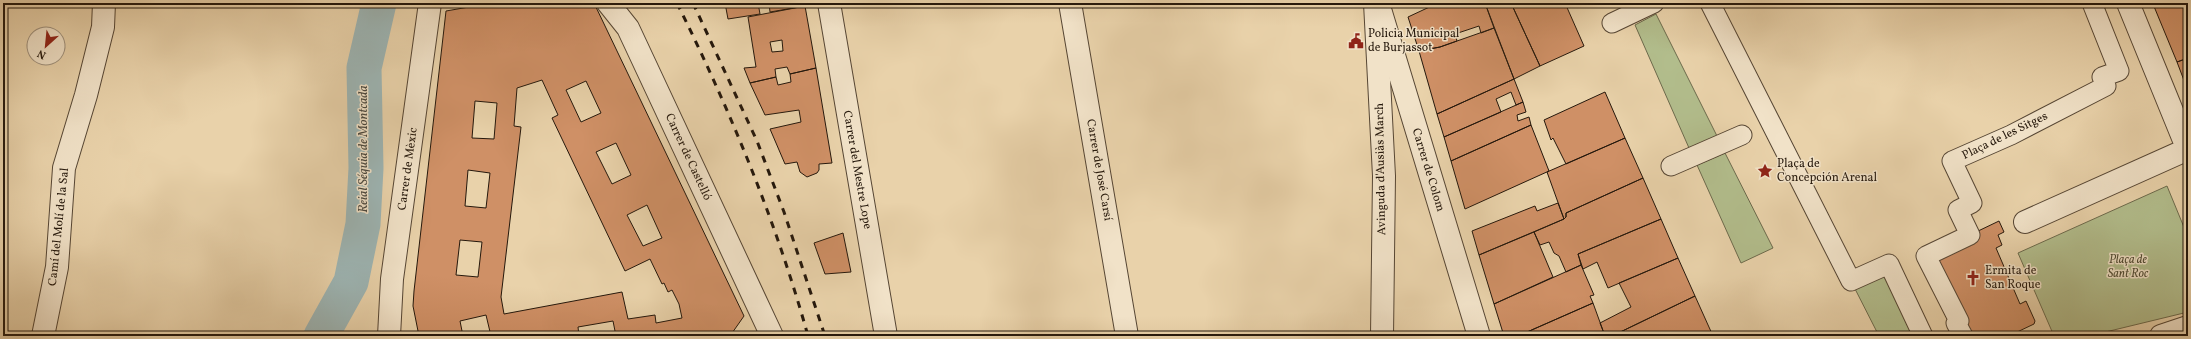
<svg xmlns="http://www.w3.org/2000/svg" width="2191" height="339" viewBox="0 0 2191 339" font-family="Vollkorn,serif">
	<rect width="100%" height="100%" fill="#e9d2aa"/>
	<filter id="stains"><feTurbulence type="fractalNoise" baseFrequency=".005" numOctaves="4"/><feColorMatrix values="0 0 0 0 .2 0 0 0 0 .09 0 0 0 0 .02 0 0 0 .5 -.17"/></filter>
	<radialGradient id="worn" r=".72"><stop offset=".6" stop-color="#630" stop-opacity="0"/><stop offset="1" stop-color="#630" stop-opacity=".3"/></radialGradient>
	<!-- green -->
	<path fill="#b2bd8c" stroke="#6c6a4c" d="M1656,14L1717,136L1689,148L1635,25Z
		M1725,153L1773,248L1741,263L1697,165Z
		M2167,186L2188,237V312L2089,336H2054L2018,253Z
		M1889,264L1923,336H1879L1851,281Z"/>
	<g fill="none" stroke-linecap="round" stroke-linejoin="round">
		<!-- canal -->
		<path stroke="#9db5b4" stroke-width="35" d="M321,336L351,282L363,224L366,168L364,68L379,3"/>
	</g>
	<!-- building -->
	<path fill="#cf9066" stroke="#25180c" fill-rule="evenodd" d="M492,3H594L744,316L730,336H616L613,321L578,327L579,336H545V334L530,336H491L486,315L460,321L463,336H419L413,306L414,291L446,11ZM542,80L558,115L552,118L625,271L650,259L662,284L664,283L668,292L672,290L679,304L682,318L656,323L655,315L628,319L622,292L504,314L501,297L521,127L514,126L517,88ZM586,81L601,113L581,122L566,90ZM475,101L497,103L494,139L472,138ZM616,143L631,175L612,184L596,152ZM468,170L490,173L486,208L465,206ZM647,205L662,238L643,246L627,215ZM460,240L482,242L478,277L456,275Z
		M725,3H758L760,14L728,19Z
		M769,3H805V6L770,12Z
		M1438,3H1485L1494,28L1481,33L1479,26L1455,34L1457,41L1440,47L1419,51L1408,17Z
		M1485,3H1511L1540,66L1514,79Z
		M1511,3H1565L1584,46L1540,66Z
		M2188,3V58L2177,62L2153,4Z
		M805,6L816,68L790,74L787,67L775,69L776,77L750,83L744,68L756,67L748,17ZM782,40L783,51L772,52L770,42Z
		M1494,28L1514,79L1437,114L1419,51L1440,47Z
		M2188,58V91L2177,62Z
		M816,68L832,163L819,164V170L817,173L807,177L800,172L797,162L785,164L770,129L801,122L799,110L765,115L750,83L776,77L778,85L791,82L790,74Z
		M1514,79L1523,102L1516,105L1511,92L1496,99L1501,112L1444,137L1437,114Z
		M1605,92L1625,138L1566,164L1553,138L1551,140L1544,120Z
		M1523,102L1526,112L1517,115L1518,121L1529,117L1531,125L1451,161L1444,137Z
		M1531,125L1549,171L1465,209L1451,161Z
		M1625,138L1643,178L1566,213V217L1564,219L1547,172Z
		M1643,178L1661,219L1578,254L1581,265L1566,272L1559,256L1554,253L1549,242L1540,245L1534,232L1564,219L1566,217V213Z
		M1558,203L1564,219L1479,255L1472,231L1535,206L1537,211Z
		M1661,219L1678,258L1608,288L1597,262L1583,269L1578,254Z
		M1999,221L2004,232L1998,235L2002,245L1996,248L2020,304L2026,301L2035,321L2034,324L2015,333L2014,336H1963L1926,256Z
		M1534,232L1553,277L1494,304L1479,255Z
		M843,233L851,272L825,274L814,243Z
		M1678,258L1695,296L1612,336H1605L1600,323L1631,307L1619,283Z
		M1581,265L1594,295L1590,296L1593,303L1518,336H1504L1494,304Z
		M1695,296L1713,336H1612Z
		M1593,303L1605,336H1518Z
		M1094,332V336H1071Z"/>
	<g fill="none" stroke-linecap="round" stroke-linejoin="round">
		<!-- pedestrian casing -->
		<g stroke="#564634" stroke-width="21">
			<path id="pedestrian" d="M1710,3L1851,281L1889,264L1923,336
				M1612,23L1654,3
				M1671,166L1742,135
				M1963,336L1956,323L1959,321L1926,256L1970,235L1958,210L1972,203L1952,161L2011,135L2106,86L2102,77L2119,71L2092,3"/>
		</g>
		<!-- minor casing -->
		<g stroke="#564634" stroke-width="24">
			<path id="minor" d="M608,3L628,28L772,336
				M829,3L886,336
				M1070,3L1127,336
				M2128,3L2188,150
				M1379,6L1479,336
				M2025,222L2188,149
				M43,336L57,267L64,168L86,95L103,27L104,3
				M389,336L392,279L430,3
				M2161,336L2188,327"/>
		</g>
		<!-- tertiary casing -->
		<g stroke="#564634" stroke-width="24">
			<path id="tertiary" d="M1375,3L1384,176L1382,336"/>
		</g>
		<!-- pedestrian -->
		<use href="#pedestrian" stroke="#f1e2c8" stroke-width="19"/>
		<!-- minor -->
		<use href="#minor" stroke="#f1e2c8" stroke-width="22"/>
		<!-- tertiary -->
		<use href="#tertiary" stroke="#f1e2c8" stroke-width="22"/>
		<!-- rail -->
		<path stroke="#25180c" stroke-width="3" stroke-dasharray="7 7" stroke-linecap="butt" d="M677,3C730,110 776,221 808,336
			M693,3L757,141L784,212L825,336"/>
	</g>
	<!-- icons -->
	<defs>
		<g id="civic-bare" transform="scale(1.2)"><path d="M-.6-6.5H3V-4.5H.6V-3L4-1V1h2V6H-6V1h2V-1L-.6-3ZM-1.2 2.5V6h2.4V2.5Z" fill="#8f2418" stroke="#f1e2c8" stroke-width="2.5" paint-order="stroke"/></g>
		<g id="sight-bare" transform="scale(1.2)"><path d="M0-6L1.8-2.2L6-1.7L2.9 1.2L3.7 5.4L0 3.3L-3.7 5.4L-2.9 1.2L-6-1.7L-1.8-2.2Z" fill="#8f2418" stroke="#f1e2c8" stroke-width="2.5" paint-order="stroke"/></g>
		<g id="church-bare" transform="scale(1.2)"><path d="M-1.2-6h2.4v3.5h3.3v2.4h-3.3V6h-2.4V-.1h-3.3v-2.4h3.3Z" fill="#8f2418" stroke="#f1e2c8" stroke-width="2.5" paint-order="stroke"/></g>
	</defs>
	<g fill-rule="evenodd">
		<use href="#civic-bare" x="1356" y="41"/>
		<use href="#sight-bare" x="1765" y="171"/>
		<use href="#church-bare" x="1973" y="278"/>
	</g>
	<g text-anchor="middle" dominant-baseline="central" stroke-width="3" stroke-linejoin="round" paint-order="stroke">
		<!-- poi labels -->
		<g font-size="12" fill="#25180c" stroke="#f1e2c8" text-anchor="start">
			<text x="1368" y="34">Policia Municipal<tspan x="1368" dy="14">de Burjassot</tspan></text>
			<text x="1777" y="164">Plaça de<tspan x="1777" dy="14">Concepción Arenal</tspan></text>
			<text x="1985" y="271">Ermita de<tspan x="1985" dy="14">San Roque</tspan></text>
		</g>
		<!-- street labels -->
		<g font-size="12" fill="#25180c" stroke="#f1e2c8">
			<text transform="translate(2005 136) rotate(-26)">Plaça de les Sitges</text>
			<text transform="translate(688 157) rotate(65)">Carrer de Castelló</text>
			<text transform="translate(408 169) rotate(-82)">Carrer de Mèxic</text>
			<text transform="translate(1381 169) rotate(-91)">Avinguda d'Ausiàs March</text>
			<text transform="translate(857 170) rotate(80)">Carrer del Mestre Lope</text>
			<text transform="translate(1099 170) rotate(80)">Carrer de José Carsí</text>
			<text transform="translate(1428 170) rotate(73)">Carrer de Colom</text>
			<text transform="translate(59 227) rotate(-84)">Camí del Molí de la Sal</text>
		</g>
		<!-- park labels -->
		<g font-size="12" font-style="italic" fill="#4f4a32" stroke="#f1e2c8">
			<text x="2128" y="260">Plaça de<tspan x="2128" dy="14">Sant Roc</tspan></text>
		</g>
		<!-- water labels -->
		<g font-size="13" font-style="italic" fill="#49473e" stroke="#f1e2c8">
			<text transform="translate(364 149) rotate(-90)">Reial Séquia de Montcada</text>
		</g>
	</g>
	<!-- margin -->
	<rect width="2191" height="339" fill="none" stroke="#e9d2aa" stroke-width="16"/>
	<rect x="4" y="4" width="2183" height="331" fill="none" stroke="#25180c" stroke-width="2"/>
	<rect x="8" y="8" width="2175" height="323" fill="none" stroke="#25180c"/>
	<!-- north arrow -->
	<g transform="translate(46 46) rotate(207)"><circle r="19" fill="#f1e2c8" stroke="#9f917d"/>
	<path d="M0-3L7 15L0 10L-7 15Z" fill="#8f2418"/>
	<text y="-6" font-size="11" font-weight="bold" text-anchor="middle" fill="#25180c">N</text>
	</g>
	<rect width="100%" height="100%" filter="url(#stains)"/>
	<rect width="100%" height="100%" fill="url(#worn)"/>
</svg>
